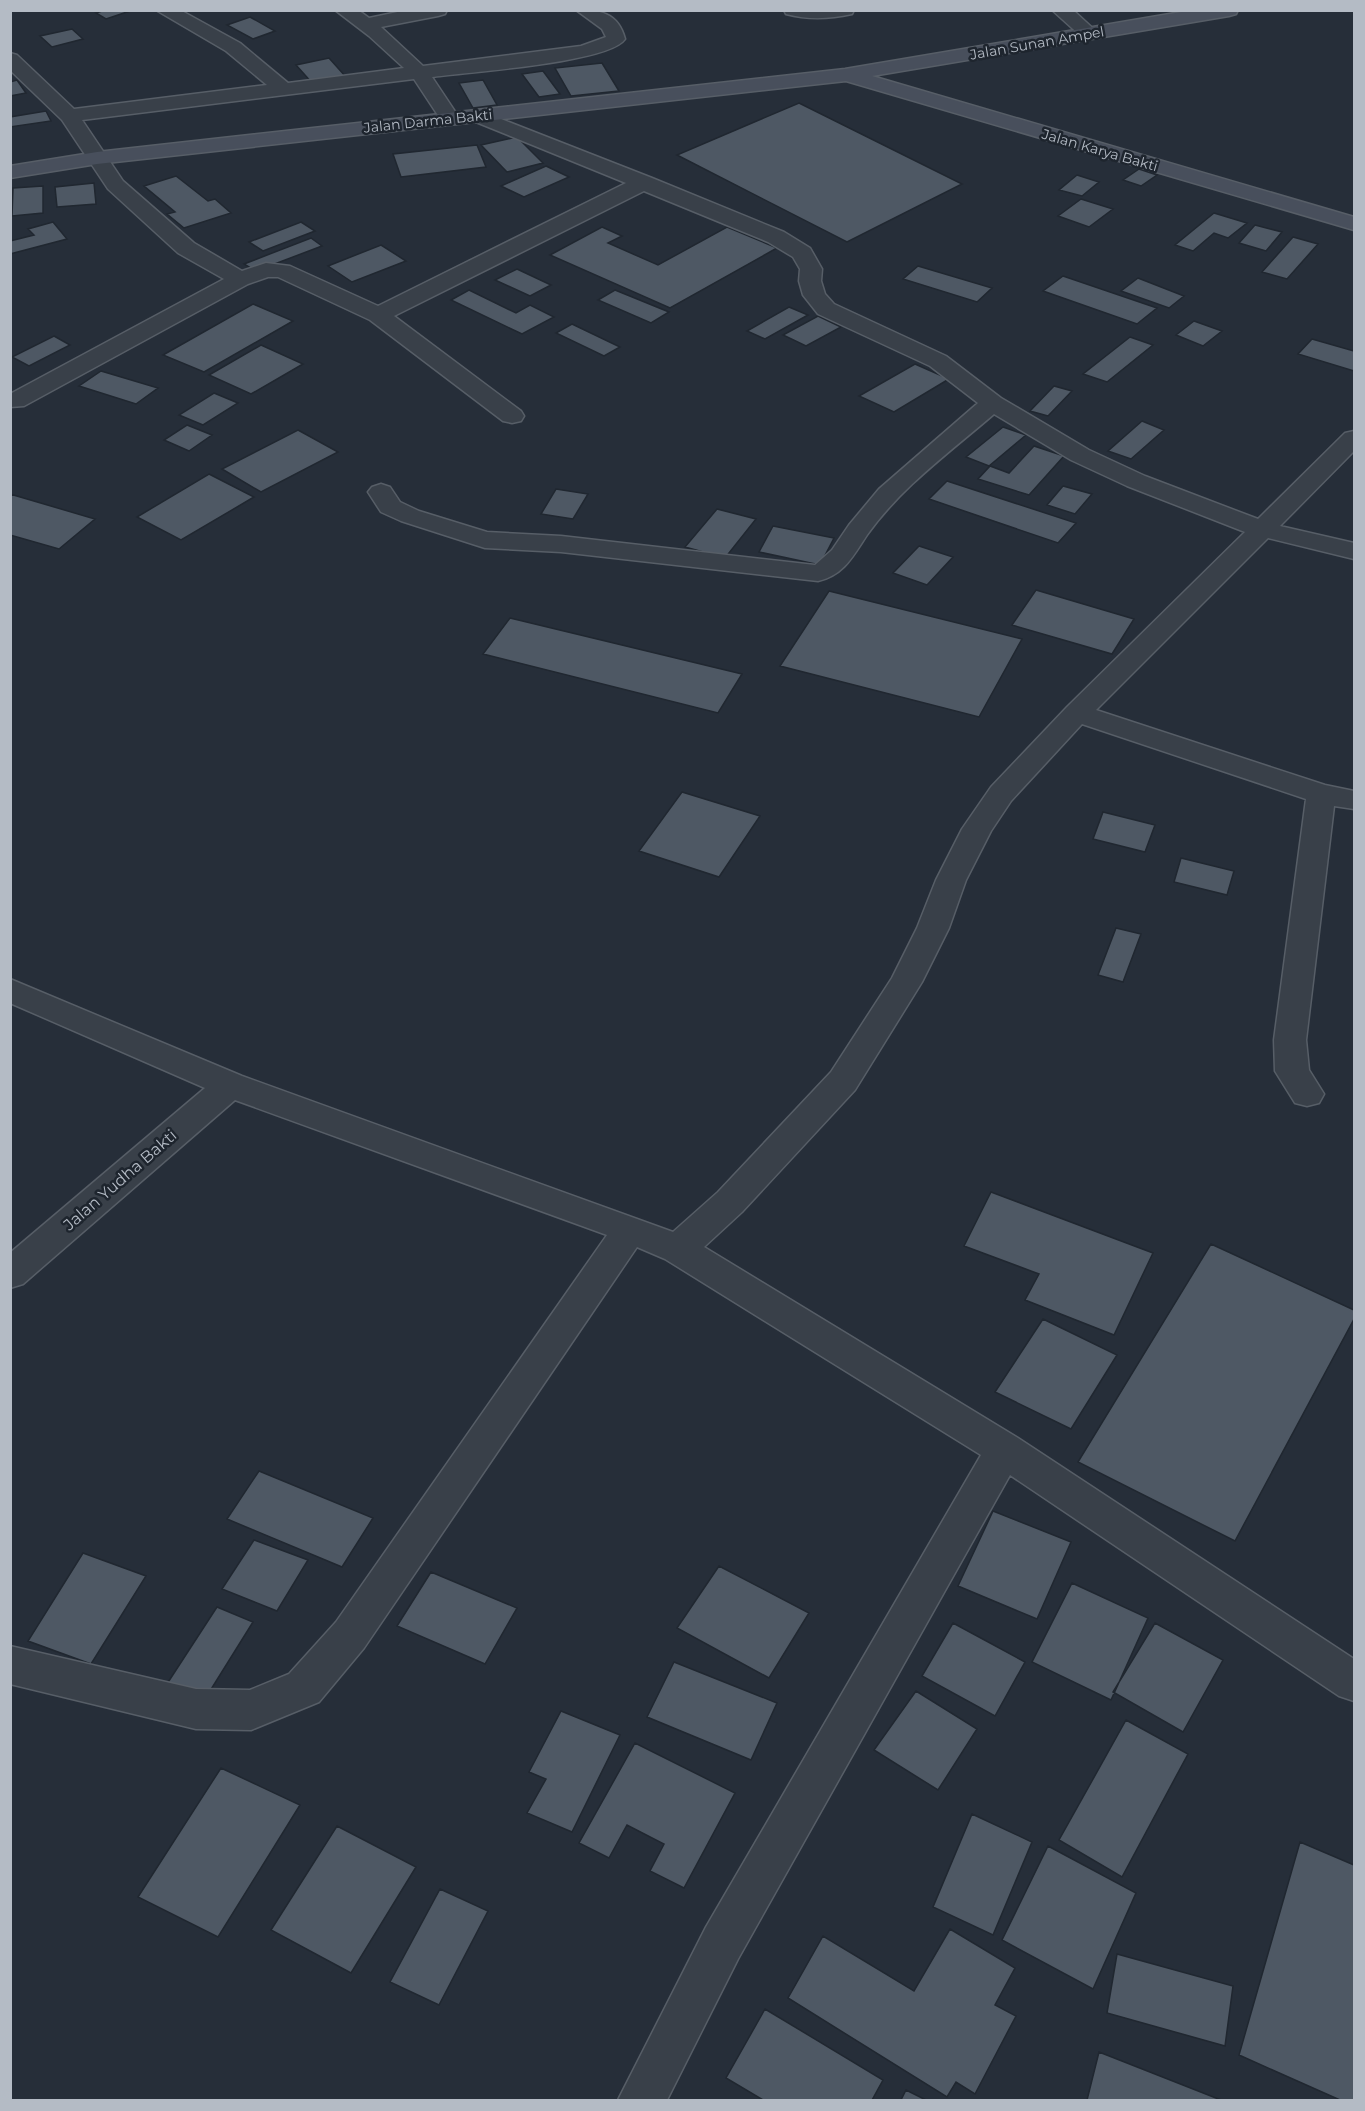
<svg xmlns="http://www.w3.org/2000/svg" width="1365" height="2111" viewBox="0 0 1365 2111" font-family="Montserrat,sans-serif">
	<rect width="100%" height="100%" fill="#262e39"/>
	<!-- building -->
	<path fill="#4e5864" stroke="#202730" stroke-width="1.5" d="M105,10H133L106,19L96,13Z
		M250,17L275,31L253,39L227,25Z
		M72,29L83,39L52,47L40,36Z
		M329,58L346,77L313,84L296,65Z
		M602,63L619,91L571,96L555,68Z
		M543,71L560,94L539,97L522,74Z
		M17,80L26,93L10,96V82Z
		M483,80L497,105L473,108L459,83Z
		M799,103L962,184L847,242L677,155Z
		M46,111L51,121L10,127V117Z
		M517,137L543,163L507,172L481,145Z
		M477,145L486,167L401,177L393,154Z
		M546,166L569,177L524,197L501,186Z
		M1139,169L1157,175L1141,186L1123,180Z
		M1077,175L1099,182L1082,196L1059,190Z
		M176,176L208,201L215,199L231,213L184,228L167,214L175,212L144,186Z
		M94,183L96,204L57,207L55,187Z
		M43,186V213L12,216L13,188Z
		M1081,199L1113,209L1089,227L1058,216Z
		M1214,213L1247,223L1228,238L1214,233L1193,251L1175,245Z
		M53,222L67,239L10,254V241L34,235L28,229Z
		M301,222L315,231L263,251L249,242Z
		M1255,225L1282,232L1266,251L1239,243Z
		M602,227L622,236L608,243L658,265L727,227L777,248L670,308L550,255Z
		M1293,237L1318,244L1287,279L1262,272Z
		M311,238L322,246L256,271L244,264Z
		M381,245L406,261L352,282L328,266Z
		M918,266L992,288L977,302L903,279Z
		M517,269L551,285L530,296L495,280Z
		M1063,276L1157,308L1137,324L1043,291Z
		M1138,278L1184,296L1169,308L1121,291Z
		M469,290L516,313L530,305L554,317L522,334L451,300Z
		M615,290L669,312L651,323L598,300Z
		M253,304L293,321L204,372L163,355Z
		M789,307L808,315L765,339L747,331Z
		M818,316L841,327L806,346L783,335Z
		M1194,321L1222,331L1203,346L1176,335Z
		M572,324L620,347L604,356L556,333Z
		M54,336L70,345L29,366L12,357Z
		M1130,337L1153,345L1107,382L1083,374Z
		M1312,339L1354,351V371L1298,354Z
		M261,345L303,364L251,394L209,375Z
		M915,364L949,379L894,412L859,396Z
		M101,371L158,388L136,404L79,386Z
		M1054,386L1072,391L1048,416L1030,411Z
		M214,393L238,403L203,425L179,415Z
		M1142,421L1164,430L1131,459L1108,451Z
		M187,425L212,435L189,451L164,440Z
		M1003,427L1026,435L989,466L966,457Z
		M298,430L338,452L261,492L222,469Z
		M1034,446L1064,456L1029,495L978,479L990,466L1009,473Z
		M209,474L254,497L181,540L137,517Z
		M947,481L1076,523L1058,543L929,499Z
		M1063,486L1092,494L1075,514L1047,505Z
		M556,489L588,494L573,519L541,514Z
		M10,494L95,519L59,549L10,535Z
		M717,509L756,519L725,558L685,547Z
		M773,526L834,538L820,565L759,552Z
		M919,546L953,557L927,585L893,573Z
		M1036,590L1134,619L1112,654L1012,625Z
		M829,591L1022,639L979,717L780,666Z
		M510,618L742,674L718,713L483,654Z
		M682,792L760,816L719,877L639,851Z
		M1103,812L1155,825L1145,852L1093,839Z
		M1181,858L1234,871L1227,895L1174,882Z
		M1116,928L1141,934L1123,982L1098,975Z
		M991,1192L1153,1253L1114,1335L1025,1300L1039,1274L964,1246Z
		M1211,1244L1354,1310V1319L1235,1541L1078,1462Z
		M1043,1319L1117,1355L1071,1429L995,1392Z
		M259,1471L373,1518L342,1567L227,1519Z
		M993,1511L1071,1542L1037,1619L958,1586Z
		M254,1540L308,1560L277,1611L222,1589Z
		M83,1553L146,1576L91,1664L28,1641Z
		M719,1566L809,1613L769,1678L677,1628Z
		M431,1572L517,1608L485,1664L397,1626Z
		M1072,1583L1148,1618L1111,1700L1032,1662Z
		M217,1607L253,1622L200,1707L163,1690Z
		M953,1623L1025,1662L995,1716L922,1676Z
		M1155,1623L1223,1660L1183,1732L1113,1692Z
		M674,1662L777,1703L751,1760L647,1717Z
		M916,1691L977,1729L938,1790L874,1750Z
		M561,1711L620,1735L572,1832L527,1813L546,1779L529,1772Z
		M1126,1720L1188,1754L1122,1877L1059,1840Z
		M635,1743L735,1793L684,1888L650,1871L664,1844L627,1825L609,1858L579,1843Z
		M221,1768L300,1805L218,1937L138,1897Z
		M972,1814L1032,1842L993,1935L933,1907Z
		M337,1826L416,1867L351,1973L271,1930Z
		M1300,1842L1354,1865V2100H1340L1239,2055Z
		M1048,1846L1136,1893L1093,1989L1002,1940Z
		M440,1889L488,1911L439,2005L390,1982Z
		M950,1929L1015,1968L995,2005L1016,2016L975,2094L956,2082L947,2097L788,1998L823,1936L914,1991Z
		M1117,1954L1233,1986L1225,2046L1107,2013Z
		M765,2009L883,2080L872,2100H763L726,2078Z
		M1099,2052L1221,2100H1087Z
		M906,2090L926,2100H901Z"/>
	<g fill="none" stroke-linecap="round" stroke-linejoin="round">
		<!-- street casing -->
		<g stroke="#575e67" stroke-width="3">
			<path id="street" d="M156,10H180L240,43L288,83L404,68L369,36L335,10H358L369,18L407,10H447L445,14L438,16L381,27L423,66L581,46L606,37L602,29L576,10C599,10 618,12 625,39C609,63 466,72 432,77L460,119L457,123H443L414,79L82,120L123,181L194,243L242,271L266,263L290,266L378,306L626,183L471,120L468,116L471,112L478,110L652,178L784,232L810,248L822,269L821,281L825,294L834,304L946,356L1001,398L1089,450L1145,476L1258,519L1345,433L1354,431V451L1280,526L1354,543V559L1268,538L1096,710L1325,785L1354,791V809L1334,806L1306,1040L1309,1070L1324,1094L1319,1103L1307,1106L1295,1103L1275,1071L1274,1040L1306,799L1082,724L1011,801L991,831L966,880L949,928L922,982L855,1090L742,1212L704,1247L1018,1438L1354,1659V1701L1339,1696L1010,1475L738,1959L667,2100H618L706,1927L981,1455L665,1259L637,1247L364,1648L319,1702L251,1730L196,1729L10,1684V1646L196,1689L250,1690L289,1674L336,1622L607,1235L235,1100L23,1284L10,1288V1253L205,1088L10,1003V979L242,1076L673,1232L718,1192L831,1072L892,978L917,928L936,880L962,829L991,787L1067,707L1245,532L1127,486L1071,460L994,414C950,452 901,487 867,535C853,556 844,575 818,581L561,552L485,548L401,521L381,512L368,492L372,487L381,484L390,487L400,502L419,511L487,532L561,536L815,565L832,550L849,525L879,489L978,403L930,366L818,314L803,295L799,281L800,269L793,257L768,242L644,191L394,316L521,411L524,416L521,421L512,423L503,421L370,320L278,277H268L248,284L24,406L10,407V394L224,279L178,253L108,189L62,120L10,70V53L17,55L74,109L267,85L226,51Z
				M784,10H854L852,14C829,19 809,20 786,14Z
				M1052,10H1073L1099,34L1097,38H1083Z"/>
		</g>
		<!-- secondary casing -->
		<g stroke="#575e67" stroke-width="3">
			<path id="secondary" d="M1193,10H1238L1236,14L1229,16L872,76L1354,217V230L846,81L97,164L10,178V166L97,152L845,69Z"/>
		</g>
		<!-- street -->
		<use href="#street" fill="#394049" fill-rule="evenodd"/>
		<!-- secondary -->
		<use href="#secondary" fill="#484f5c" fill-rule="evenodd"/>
	</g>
	<g text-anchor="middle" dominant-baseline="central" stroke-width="5" stroke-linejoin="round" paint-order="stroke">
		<!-- far-street labels -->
		<g font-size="14" fill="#b4bbc5" stroke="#1e252e">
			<text transform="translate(1037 43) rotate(-10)">Jalan Sunan Ampel</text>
			<text transform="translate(428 121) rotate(-6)">Jalan Darma Bakti</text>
			<text transform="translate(1100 150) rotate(16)">Jalan Karya Bakti</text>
		</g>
		<!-- street labels -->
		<g font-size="16" fill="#b4bbc5" stroke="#1e252e">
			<text transform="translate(120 1180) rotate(-41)">Jalan Yudha Bakti</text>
		</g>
	</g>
	<!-- border -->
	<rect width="1365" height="2111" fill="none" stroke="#b4bbc5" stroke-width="24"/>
</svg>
